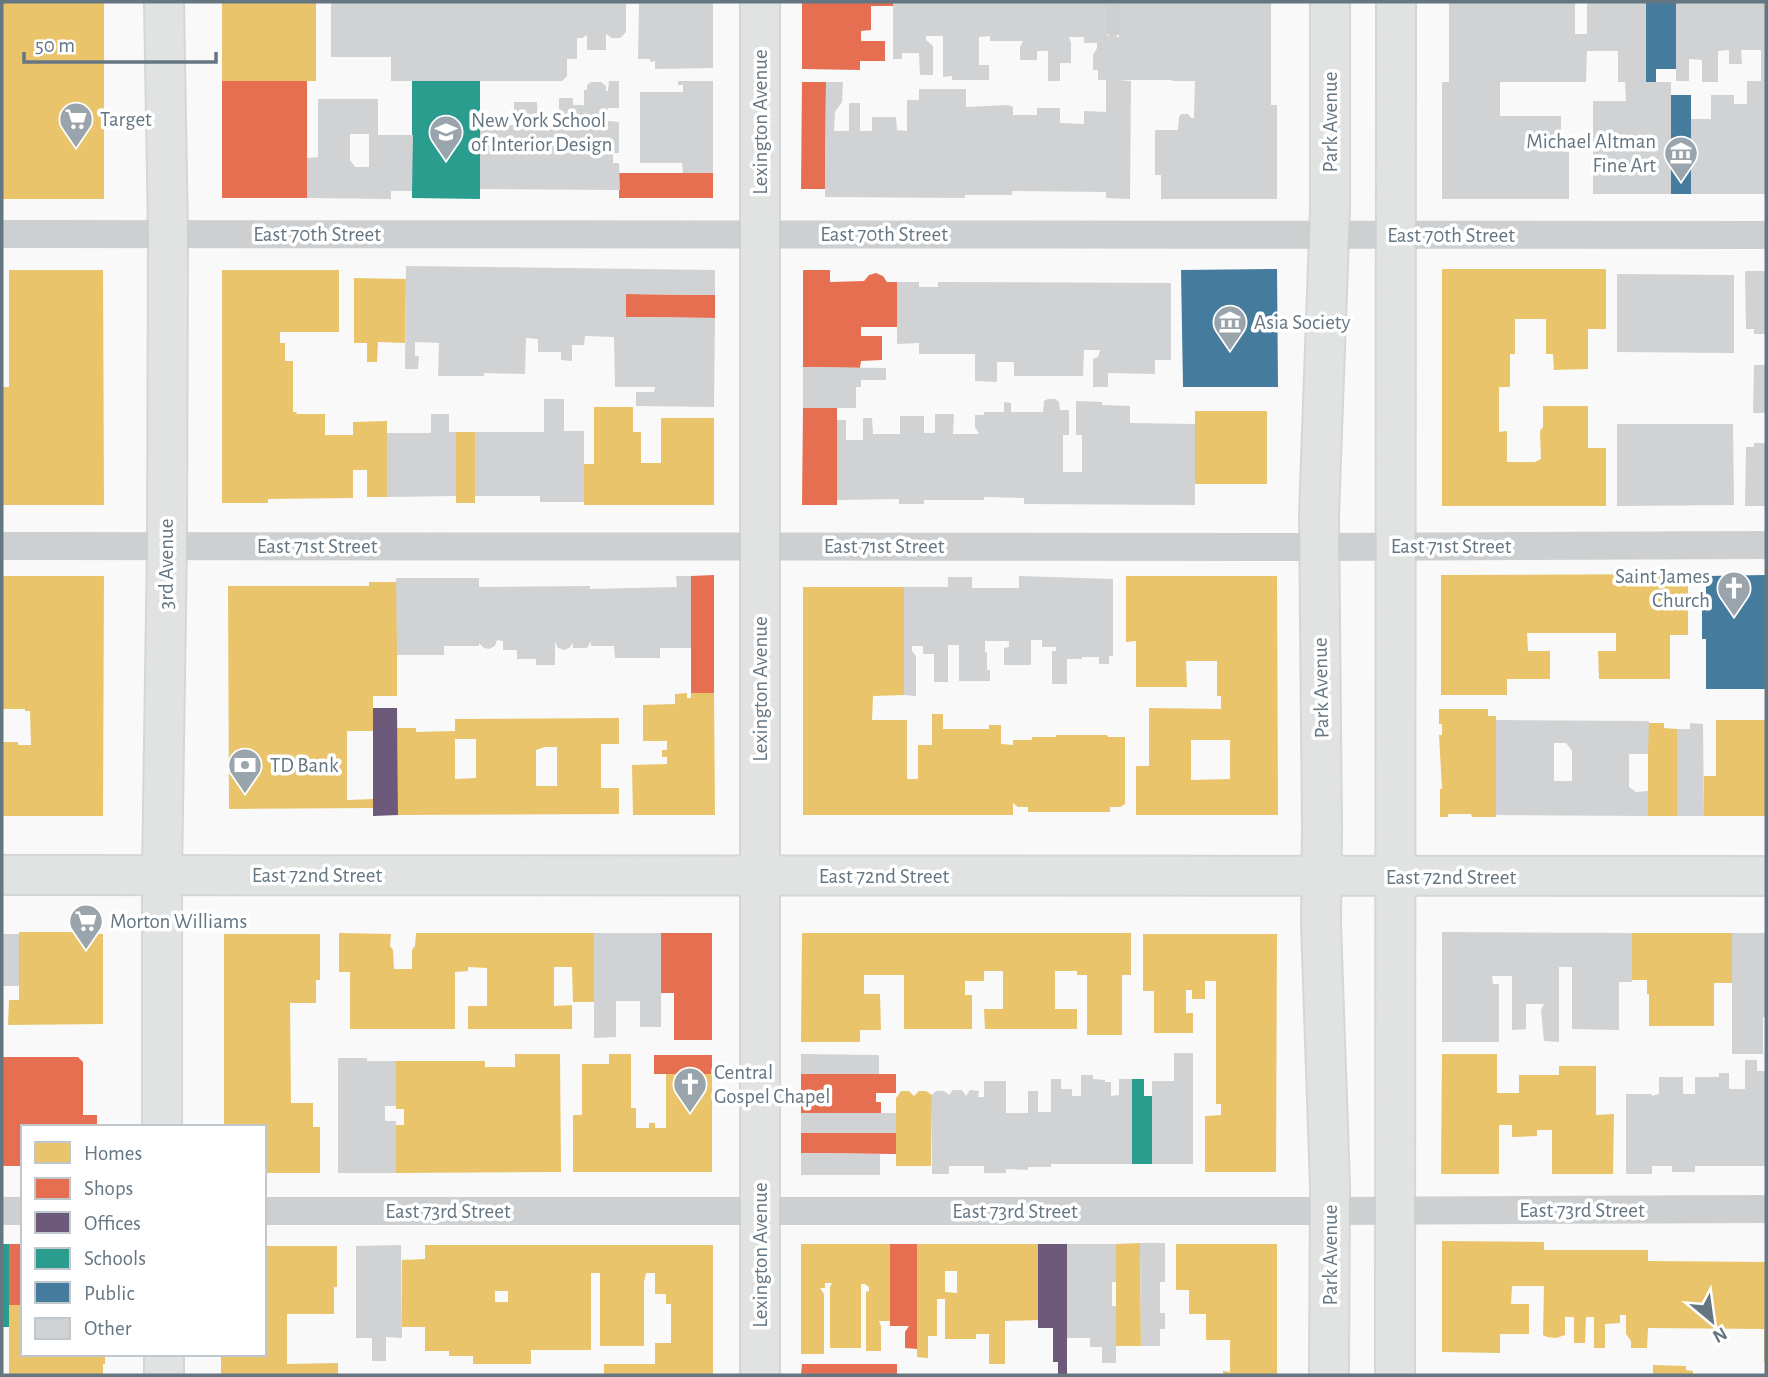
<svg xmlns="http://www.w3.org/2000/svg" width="1768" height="1377" viewBox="0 0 1768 1377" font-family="'Alegreya Sans',sans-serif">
	<rect width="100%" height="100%" fill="#f9f9f9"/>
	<!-- homes -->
	<path fill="#e9c46a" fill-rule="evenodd" d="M2,2H104V199H2Z
		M222,2H316V81H222Z
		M1442,269H1606V329H1588V369L1554,370L1553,354H1546V319H1515V354H1510V387H1499V432L1507,431V462H1535L1541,459L1540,431L1543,427V406H1588V448H1606V506H1442Z
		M9,270H103L104,505H2V387H9Z
		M222,270H339V332H280V343H285V361H293V412H297L296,414H325V435H353V422L387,421V497H367V470H353V498L268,499V503H222Z
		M354,278L406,279L405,343L378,342L377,362H367V343H354Z
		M594,407H633V432H641V463H661V418H714V505H584V464H594Z
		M1195,411H1267V484H1195Z
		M456,432H475V503H456Z
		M1688,574V635H1670V679H1599L1598,651H1616V633H1527L1528,651H1550V679H1507V695H1441V575Z
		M2,576H104L103,816H2V742H18V745H31L30,711H25V709H2Z
		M1126,576H1277L1278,815H1136V766H1149V708L1221,709V696H1217V661H1186L1187,687H1136V641L1126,642ZM1191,740H1230V779L1191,780Z
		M369,582H397V696H373V731H347V800L373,799V808L229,809L228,586H369Z
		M803,587H904V695L873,696L872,720H907V779H918V745H932V714H943V729H989V725H1001V744L1013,745V740H1032V737H1056V735H1107L1108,737H1125V804L1120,807H1110V812H1028V807H1018L1013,803V815H803Z
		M687,693V698H691V693H714L715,815H633L632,765L667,764V757H662V750H667V741H643V705L675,704V694Z
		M1439,709H1488V716H1496V817H1472L1471,814H1448V817H1440V789H1442L1439,735H1442V724H1439Z
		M619,718V744H601V788H619V814L398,815L397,728H416V732L455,731V719ZM455,739H476V778L455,779ZM545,747H557V786H536V750Z
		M1716,720H1766V816H1704V776H1716Z
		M1648,723H1664V728L1677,729V816H1648Z
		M19,932H85V934H103V1024L8,1025L9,1000H19Z
		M339,933L391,934L390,946L393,950L394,969H412V950L415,946L416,933H594V1002H573L572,967H554V1006L572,1005V1029H468V1006H487V968L468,967V971L455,972V1029H350V972H339Z
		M802,933H1131V975H1122V1035H1087V975H1077V971H1055V1009H1077V1029H985L984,1009H1003V971H984V981H965V995H972V1029H904V975H864V994H880L881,1030H860V1042H801Z
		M1632,933H1732V983H1714V1026H1649V994H1647V980H1632Z
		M224,934H320V980H316V1003H290L291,1103H313V1127H320V1173H264V1127H224Z
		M1143,934H1277L1276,1172H1205V1116L1221,1115V1104H1216V981H1205V999H1192V990H1186V1013H1193V1033H1154V991H1143Z
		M515,1054H560L561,1172L396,1173V1125H404V1109H396V1061H485V1067H515Z
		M609,1054H631V1108H636V1128H649V1123H655V1128H666V1074H712V1172H573V1115H582V1064H609Z
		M1442,1054H1497V1093H1519V1075H1559V1066H1596V1115L1614,1114L1613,1174H1552V1130H1537V1136L1512,1137V1125H1499V1174H1441Z
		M901,1091H909L914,1096L919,1091H926L932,1095L931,1166H896V1098Z
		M1442,1241L1544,1242V1250H1648V1261L1766,1262V1363L1764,1362V1329L1648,1328L1647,1348H1631V1341L1626,1334V1315H1620V1323L1605,1324V1348H1594V1317H1586L1585,1343H1574V1317H1565V1335L1556,1338L1547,1337L1543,1335L1544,1286H1512L1511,1304H1529V1334H1500V1353L1442,1352Z
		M1140,1243L1141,1346H1116V1244Z
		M801,1244H890V1321H879L881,1326V1351H866V1292L869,1291V1287L865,1284H861V1348H830V1287L832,1283H825V1288H820L824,1294V1354H801Z
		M917,1244H1038V1320L1005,1321V1364H989V1334H976V1339H945V1299H937V1336H928V1358L917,1357ZM945,1271H957V1293L945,1292Z
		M1176,1244H1277V1375H1223V1371L1230,1372V1340H1206V1314H1189V1290H1176Z
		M425,1245H713V1375H604V1364H655V1343H671V1304H666V1294H655V1273H646L644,1282V1346H600V1273H591V1350H531V1364H473V1356H449V1351H425V1327H402V1260L425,1259ZM495,1291H508V1302H495Z
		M264,1246H337V1287H334V1314H287V1364L338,1363V1375H221V1354H264Z
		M9,1305H23V1354H105V1364H103V1375H9Z
		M1653,1365L1686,1366V1370L1693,1371V1375H1653Z"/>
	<!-- shops -->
	<path fill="#e76f51" d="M802,2H893V6H871V30L861,31V41H885V61H860V70L802,69Z
		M222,81H307V198H222Z
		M802,82H826L825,189H801Z
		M619,173H713V198H619Z
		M803,270H830V282L864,281L869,275L876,273L883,276L887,282H897V327H861V336H882V360L861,361L860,368L803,367Z
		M626,294L715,295V318L626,317Z
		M803,408H837V505H802Z
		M714,575V693H691V576Z
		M661,933H712V1040H674V993H661Z
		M654,1055H712V1074H654Z
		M2,1057H78L83,1062V1115H97V1127H23V1166H2Z
		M801,1074H896V1093H876V1102H881V1113H801Z
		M801,1133H896V1154L801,1153Z
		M9,1244H23V1305H9Z
		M890,1244H917V1349L905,1348V1332L909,1326H890Z
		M802,1364H897V1375H801Z"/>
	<!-- offices -->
	<path fill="#6d597a" d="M373,708H397L398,815L373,816Z
		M1038,1244H1067V1375H1058V1362H1053V1328H1038Z"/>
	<!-- schools -->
	<path fill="#2a9d8f" d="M412,81H480V199L412,198Z
		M1132,1079H1144V1096H1152V1164H1132Z
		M2,1244H9V1327H2Z"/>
	<!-- public -->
	<path fill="#457b9d" d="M1646,2H1676V69H1656V82H1646Z
		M1671,95H1691V194H1671Z
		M1277,269L1278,387H1183L1181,270Z
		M1766,575V689H1706V639H1702V598H1706V576Z"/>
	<!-- building -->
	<path fill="#d0d2d3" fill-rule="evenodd" d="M331,2H626V32L620,38H612L606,34V50H587V35L582,38H577V59H567V76L562,81H391V57H331Z
		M627,2H713V68L655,69V61L650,62V59H638L639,4H627Z
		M893,2H1107V36L1119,37V2H1271V105H1277V199H1161V175H1155V130H1178L1179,117L1181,114H1188L1191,118H1194L1195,81H1173L1172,80H1118L1131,81L1130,199L1106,198V192L1012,191V195H965V198L825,197L826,82H843L842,102L835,112L834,131H849V103H860V131H872V117H896L897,130L907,131V100H919V89H966V107L1008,105L1013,107V115H1037V108H1060V123L1084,124V111L1106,112V80H1098V70H1093V55L1097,48V43H1084V37H1069L1071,43V63H1060V81H1048V51H1037V60H1020V47L1023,41H990V36L979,37V65H989V80H952V76L943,77V36H926V40L933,46V75H920L919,53H902V59H893Z
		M1449,2H1575V34H1587V2H1646V82H1671V194H1593V101H1626L1625,82H1618V51H1587L1586,82H1500V116H1561V151L1569,152V199H1442V82H1449Z
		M1676,2H1766V194H1691V119H1711V95H1734V104H1747V81H1761V50H1741L1742,64H1729V50L1718,51V82H1702V60L1689,59V81H1676Z
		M609,81H619V108H608V121L619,122V153H613V163H619L620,190L480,189V125H516V121L514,119V102H537L538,125H562V121L559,119V98H573V105H584V90H587V85L591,82H601L606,86V91H608Z
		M678,81H713V173H683L682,163H640V92H683V85H678Z
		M318,99H378V135H413L412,191H391V199L307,198V158L318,157ZM350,134H369V167H355L350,160Z
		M406,266L715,270V295L626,294V317L715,318L714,407L636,406V392H654L655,387H615L614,337L585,336L584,345H572V361L561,360V352H538V339L526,338L525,374L484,373V376H438L439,343L415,342V356H419L418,369H405Z
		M1745,271H1766V334H1754V329H1746Z
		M1617,274L1734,275V353L1617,352Z
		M897,282H919V287H938V282L1171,283V360H1155V374L1108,373V387H1093V359L1098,357L1100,350H1084L1083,376H1014V362H997V382L975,381V354H919V343L897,344Z
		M1754,365H1766V413H1753Z
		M803,367L886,368V380H861V387H856V408H803Z
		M544,399H564V431H584V502H540V496H475V432H544Z
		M1048,399H1055L1059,402L1060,410H1069V435H1063V472H1082V435H1076V401L1102,402V405L1130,406V423L1195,424V505L1024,504V498L984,497V500H924V504H899V499L837,500V420H846V440H863V418H872L873,434H900V416H924V433H935V414H954L953,434H979L975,427V415H984V412H1004V402L1011,403V412H1043L1044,401Z
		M431,414H449V432H456V496L387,497V433H431Z
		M1617,424H1733L1734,505L1617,506Z
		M1754,443H1766V506H1745L1746,447H1754Z
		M676,576H691V648H660V658H615L614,646H591V641L587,648H573V643L569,648L564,650L558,648L555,642V665H536V659H517V650H503V641L497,640L495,646L489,649L484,648L479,643V646H444V655H397L396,578H479V587L590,586V589L677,587Z
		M1019,576L1113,579V656H1109V664H1099V657H1082V659H1067V684H1052V651H1056V647H1042V640H1031V665H1004V648L1009,647V641H985V653L987,652V670H990V681H959V645H948V682H934V654H923V646H912V651L916,656V696L904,695V587H948V577H972V588H1019Z
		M1496,720L1649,721L1648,754H1629V787L1636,792L1648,791V816L1496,815ZM1554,743H1566L1572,751V781H1554Z
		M1690,723L1703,724L1704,816H1677V729H1690Z
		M1442,932L1632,933V982H1619V1030L1572,1029V967H1559V1042L1544,1041L1541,1010L1544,1004H1526V1029L1512,1030V976H1492L1493,984H1499V1042H1442Z
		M594,933H661V1027H640V1001H616V1037L594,1038Z
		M1732,933H1766V1017H1763V1054H1732Z
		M2,934H19V986H2Z
		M1174,1053H1193V1164H1152V1081H1174Z
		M801,1054L879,1055V1074H801Z
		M338,1058H367V1061H396V1106H385V1121H396V1173H338Z
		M1745,1060H1757V1071H1766V1166H1695V1172H1672V1166H1652V1174H1626V1094H1652V1096L1659,1094V1077H1683V1094H1695V1077H1719V1073H1729V1089H1745Z
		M1081,1075H1093V1079L1105,1080V1082H1111V1096L1119,1095V1079H1132V1164H1051V1167H1028V1170L1006,1169V1173H984V1166H949V1174H932V1095L936,1091H944L949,1095L953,1090H962L966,1096L970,1090L979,1091L978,1097H984V1081H1006V1113H1028V1091H1038V1112H1051V1079H1061V1089H1072V1096H1081Z
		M801,1113H896V1133H801Z
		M801,1153L880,1154V1175H801Z
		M1140,1243H1165V1282H1160V1313H1165V1329H1160V1346H1141Z
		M1067,1244H1116V1282H1112V1306H1116V1363H1102V1347H1090V1338H1067Z
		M401,1245L402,1338L386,1337V1361H372V1338H356V1246Z"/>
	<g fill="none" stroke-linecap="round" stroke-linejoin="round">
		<!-- secondary casing -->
		<g stroke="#d5d6d7" stroke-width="42">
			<path id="secondary" d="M2,875L1766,876
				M760,1375V2"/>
		</g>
		<!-- primary casing -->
		<g stroke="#d5d6d7" stroke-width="42">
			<path id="primary" d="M162,1127V875L167,546L168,234L164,2
				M164,1354V1375
				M1329,1375L1330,1186L1321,924L1322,829L1319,515L1330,209V2
				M1395,1375L1396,2"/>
		</g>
		<!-- service -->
		<path stroke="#cecfd0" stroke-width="14" d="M1113,30V2"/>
		<!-- minor -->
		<path stroke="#cecfd0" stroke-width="28" d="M2,234L1766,235
			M2,546L1320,547L1766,545
			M2,1211H23
			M264,1211H1330L1766,1209"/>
		<!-- secondary -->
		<use href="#secondary" stroke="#e1e2e2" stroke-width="38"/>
		<!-- primary -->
		<use href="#primary" stroke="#e1e2e2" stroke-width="38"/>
	</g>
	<!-- icons -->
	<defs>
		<g id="supermarket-pin" transform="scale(1.75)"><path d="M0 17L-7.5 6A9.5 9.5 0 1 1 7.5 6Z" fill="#99a4ac" stroke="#fff"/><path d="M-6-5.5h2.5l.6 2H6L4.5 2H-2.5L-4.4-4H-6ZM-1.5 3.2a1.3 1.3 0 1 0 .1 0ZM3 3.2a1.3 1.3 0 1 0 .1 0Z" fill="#fff"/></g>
		<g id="university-pin" transform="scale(1.75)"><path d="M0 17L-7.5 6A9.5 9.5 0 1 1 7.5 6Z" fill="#99a4ac" stroke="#fff"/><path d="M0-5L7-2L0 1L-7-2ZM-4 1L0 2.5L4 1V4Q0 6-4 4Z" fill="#fff"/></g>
		<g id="museum-pin" transform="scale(1.75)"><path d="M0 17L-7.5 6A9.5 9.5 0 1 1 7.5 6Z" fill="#99a4ac" stroke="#fff"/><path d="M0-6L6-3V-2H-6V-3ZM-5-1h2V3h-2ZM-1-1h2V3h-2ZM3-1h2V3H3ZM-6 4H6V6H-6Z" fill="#fff"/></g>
		<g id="church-pin" transform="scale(1.75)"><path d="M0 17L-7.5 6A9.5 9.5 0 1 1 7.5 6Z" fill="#99a4ac" stroke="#fff"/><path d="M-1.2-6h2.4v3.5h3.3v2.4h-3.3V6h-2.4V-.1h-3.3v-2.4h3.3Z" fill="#fff"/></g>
		<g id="bank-pin" transform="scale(1.75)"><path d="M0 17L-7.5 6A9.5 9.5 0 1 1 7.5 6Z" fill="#99a4ac" stroke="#fff"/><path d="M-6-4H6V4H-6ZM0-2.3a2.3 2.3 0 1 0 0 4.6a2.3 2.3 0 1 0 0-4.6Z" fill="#fff"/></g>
	</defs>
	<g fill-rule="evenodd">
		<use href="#supermarket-pin" x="76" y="119"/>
		<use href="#university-pin" x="446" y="132"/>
		<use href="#museum-pin" x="1681" y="153"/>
		<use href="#museum-pin" x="1230" y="322"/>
		<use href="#church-pin" x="1734" y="588"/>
		<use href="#bank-pin" x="245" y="765"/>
		<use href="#supermarket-pin" x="86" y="921"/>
		<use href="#church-pin" x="690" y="1084"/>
	</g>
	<g text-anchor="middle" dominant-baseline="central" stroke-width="7" stroke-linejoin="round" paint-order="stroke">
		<!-- poi labels -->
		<g font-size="21" fill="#657683" stroke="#fff" text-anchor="start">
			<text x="100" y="119">Target</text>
			<text x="471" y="120">New York School<tspan x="471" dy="24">of Interior Design</tspan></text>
			<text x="1656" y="141" text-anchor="end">Michael Altman<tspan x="1656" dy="24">Fine Art</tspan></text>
			<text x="1254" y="322">Asia Society</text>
			<text x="1710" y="576" text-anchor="end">Saint James<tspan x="1710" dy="24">Church</tspan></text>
			<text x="270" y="765">TD Bank</text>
			<text x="110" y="921">Morton Williams</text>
			<text x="714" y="1072">Central<tspan x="714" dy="24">Gospel Chapel</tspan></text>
		</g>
		<!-- street labels -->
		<g font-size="21" fill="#657683" stroke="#fff">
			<text transform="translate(760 122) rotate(-90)">Lexington Avenue</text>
			<text transform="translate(1330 122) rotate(-90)">Park Avenue</text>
			<text x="317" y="234">East 70th Street</text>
			<text x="884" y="234">East 70th Street</text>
			<text x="1451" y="235">East 70th Street</text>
			<text x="317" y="546">East 71st Street</text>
			<text x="884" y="546">East 71st Street</text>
			<text x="1451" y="546">East 71st Street</text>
			<text transform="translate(166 564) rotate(-90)">3rd Avenue</text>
			<text transform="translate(1321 688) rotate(-91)">Park Avenue</text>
			<text transform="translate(760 689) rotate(-90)">Lexington Avenue</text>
			<text x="317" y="875">East 72nd Street</text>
			<text x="884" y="876">East 72nd Street</text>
			<text x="1451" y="877">East 72nd Street</text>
			<text x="1582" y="1210">East 73rd Street</text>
			<text x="448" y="1211">East 73rd Street</text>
			<text x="1015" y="1211">East 73rd Street</text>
			<text transform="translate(760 1255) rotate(-90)">Lexington Avenue</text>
			<text transform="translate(1330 1255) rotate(-90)">Park Avenue</text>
		</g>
	</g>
	<!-- border -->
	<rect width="1768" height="1377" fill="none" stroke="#657683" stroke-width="7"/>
	<!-- legend -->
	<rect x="21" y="1125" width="245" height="231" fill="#ffffff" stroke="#c1c8cd" stroke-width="2"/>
	<rect x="35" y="1142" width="35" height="21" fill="#e9c46a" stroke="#c1c8cd" stroke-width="2"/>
	<text x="84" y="1160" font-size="21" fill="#657683">Homes</text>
	<rect x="35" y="1178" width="35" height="21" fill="#e76f51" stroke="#c1c8cd" stroke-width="2"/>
	<text x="84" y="1195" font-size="21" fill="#657683">Shops</text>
	<rect x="35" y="1212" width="35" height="21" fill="#6d597a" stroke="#c1c8cd" stroke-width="2"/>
	<text x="84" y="1230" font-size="21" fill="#657683">Offices</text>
	<rect x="35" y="1248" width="35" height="21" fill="#2a9d8f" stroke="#c1c8cd" stroke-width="2"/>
	<text x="84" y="1265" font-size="21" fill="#657683">Schools</text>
	<rect x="35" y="1282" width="35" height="21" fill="#457b9d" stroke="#c1c8cd" stroke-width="2"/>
	<text x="84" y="1300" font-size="21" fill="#657683">Public</text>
	<rect x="35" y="1318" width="35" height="21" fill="#d0d2d3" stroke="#c1c8cd" stroke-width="2"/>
	<text x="84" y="1335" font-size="21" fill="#657683">Other</text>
	<!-- north arrow -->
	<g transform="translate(1712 1321) rotate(151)" stroke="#ffffff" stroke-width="5" paint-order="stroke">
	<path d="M0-5L12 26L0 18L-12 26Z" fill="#657683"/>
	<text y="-10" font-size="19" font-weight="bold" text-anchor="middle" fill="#657683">N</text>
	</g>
	<!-- scale -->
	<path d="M24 52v10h192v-10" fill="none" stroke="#657683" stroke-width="3.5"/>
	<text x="35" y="52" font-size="21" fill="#657683" stroke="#ffffff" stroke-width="5" paint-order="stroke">50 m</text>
</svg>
